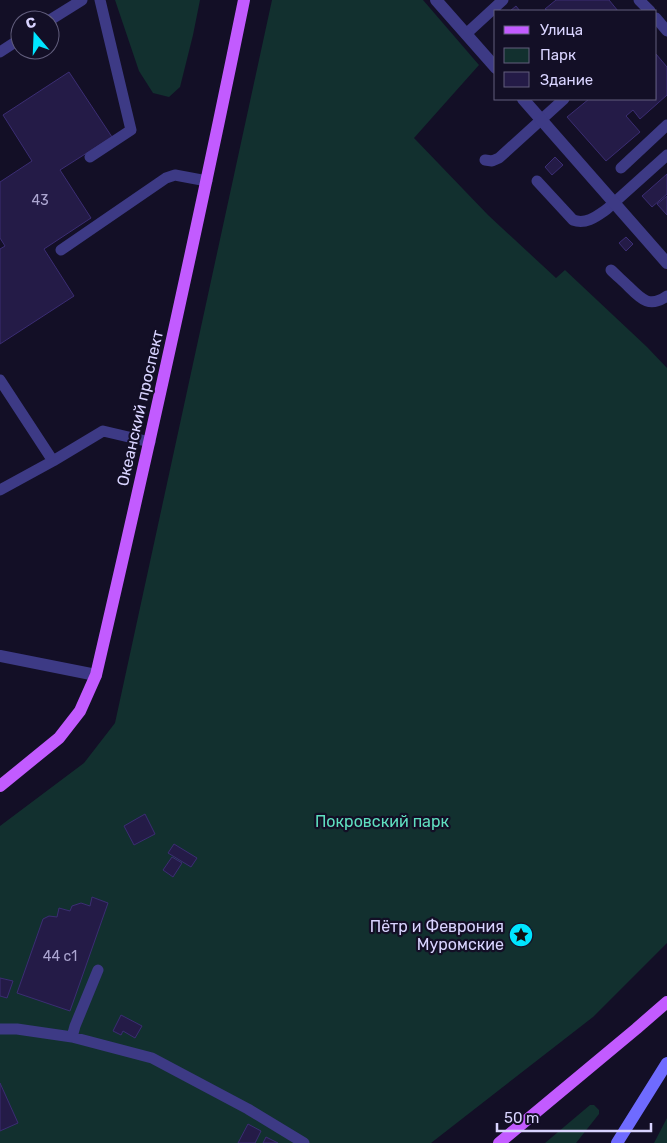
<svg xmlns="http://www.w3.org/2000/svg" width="667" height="1143" viewBox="0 0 667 1143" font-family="Rubik,sans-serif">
	<rect width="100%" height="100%" fill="#130f26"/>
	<!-- green -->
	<path fill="#12302f" d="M115,0H200L193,35L180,87L169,97L153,93L139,71Z
		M272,0H423L479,65L414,138L488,215L556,278L565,270L647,347L667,368V943L593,1017L431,1143H0V826L84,763L115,723Z
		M590,1105H594L599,1110V1114L576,1143H545Z
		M667,1118V1143H654Z"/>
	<!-- building -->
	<path fill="#241b47" stroke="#3b2d73" d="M556,0H609L618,11H548L545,9Z
		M516,6L520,11H510Z
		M656,54L667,67V95L640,119L633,110L626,116L640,132L606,161L567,117L589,99H656Z
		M69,72L112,137L60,170L91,218L44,249L74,296L0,344V249L5,246L0,238V182L32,161L3,115Z
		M555,157L563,165L552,175L545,167Z
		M667,174V194L652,207L642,196Z
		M667,196V215L657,204Z
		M626,237L633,244L626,251L619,243Z
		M145,814L155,834L134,845L124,826Z
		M174,844L197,858L191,867L168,853Z
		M172,857L182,863L173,877L163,870Z
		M92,897L108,903L70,1011L17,993L43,919L49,916L57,917L59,908L70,911L72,906L81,903L90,906Z
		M0,978L13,981L7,998L0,996Z
		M121,1015L142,1026L135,1038L123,1031L121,1035L113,1031Z
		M0,1083L18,1123L0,1131Z
		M248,1124L261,1131L255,1143H238Z
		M266,1137L278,1143H263Z"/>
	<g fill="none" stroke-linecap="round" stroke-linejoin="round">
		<!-- lane -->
		<path stroke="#3d3a85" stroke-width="11" d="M639,0L650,11
			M656,18L667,31
			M50,20L82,0
			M466,34L503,0
			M0,52L20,39
			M90,157L131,130L100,0
			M485,160L492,161L499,158L564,99
			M621,168L667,125
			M537,181L573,220C586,225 597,216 607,209L667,155
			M61,250L166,178L175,175L207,181
			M611,270C617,276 623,281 629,287C642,300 650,308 667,296
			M0,380L53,461
			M0,490L53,461L103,431L150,442
			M0,1029H17L72,1037L152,1058L248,1109L304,1143
			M72,1037L75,1026L98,970"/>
		<!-- street -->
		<path stroke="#3d3a85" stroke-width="12" d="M436,0L496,68
			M523,99L667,263
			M0,656L96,675"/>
		<!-- secondary -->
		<path stroke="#6f6bff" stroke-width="12" d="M617,1143L667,1063"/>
		<!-- primary -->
		<path stroke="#c25bff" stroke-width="12" d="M0,786L59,738L80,711L96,675C148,451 198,226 244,0
			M499,1143L636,1029L667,1002"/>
	</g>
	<!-- icons -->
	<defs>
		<g id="sight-disc" transform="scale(1.25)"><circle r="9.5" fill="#00e5ff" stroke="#130f26"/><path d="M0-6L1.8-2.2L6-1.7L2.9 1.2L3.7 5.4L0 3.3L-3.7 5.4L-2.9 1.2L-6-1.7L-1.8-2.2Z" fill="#111"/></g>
	</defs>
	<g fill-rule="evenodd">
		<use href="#sight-disc" x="521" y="935"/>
	</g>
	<g text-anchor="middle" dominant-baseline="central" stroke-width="4.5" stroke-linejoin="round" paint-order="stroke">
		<!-- number labels -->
		<g font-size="14" fill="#aca6d1">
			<text x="40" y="200">43</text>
			<text x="60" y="956">44 с1</text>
		</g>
		<!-- street labels -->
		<g font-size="16" fill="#d9d4ff" stroke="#130f26">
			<text transform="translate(140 408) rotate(-77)">Океанский проспект</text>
		</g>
		<!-- park labels -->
		<g font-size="16" fill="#5fe0c0" stroke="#130f26">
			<text x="382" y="821">Покровский парк</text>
		</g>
		<!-- poi labels -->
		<g font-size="16" fill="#d9d4ff" stroke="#130f26" text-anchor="end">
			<text x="504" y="926">Пётр и Феврония<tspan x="504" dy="18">Муромские</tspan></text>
		</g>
	</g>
	<!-- legend -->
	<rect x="494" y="10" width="162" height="90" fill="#130f26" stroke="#625e7d"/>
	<rect x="504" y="26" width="25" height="8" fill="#c25bff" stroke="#625e7d"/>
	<text x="540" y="35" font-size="15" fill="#d9d4ff">Улица</text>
	<rect x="504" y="48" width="25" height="15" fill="#12302f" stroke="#625e7d"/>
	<text x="540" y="60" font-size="15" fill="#d9d4ff">Парк</text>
	<rect x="504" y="72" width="25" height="15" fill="#241b47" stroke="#625e7d"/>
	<text x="540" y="85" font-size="15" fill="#d9d4ff">Здание</text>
	<!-- north arrow -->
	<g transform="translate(35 35) rotate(341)"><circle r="24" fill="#130f26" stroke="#625e7d"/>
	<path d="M0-4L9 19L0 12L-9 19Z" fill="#00e5ff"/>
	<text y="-8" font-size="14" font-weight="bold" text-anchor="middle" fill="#d9d4ff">С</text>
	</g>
	<!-- scale -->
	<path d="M497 1123v8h154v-8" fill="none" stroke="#d9d4ff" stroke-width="2.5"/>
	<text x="504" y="1123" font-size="15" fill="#d9d4ff" stroke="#130f26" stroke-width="4" paint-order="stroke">50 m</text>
</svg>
